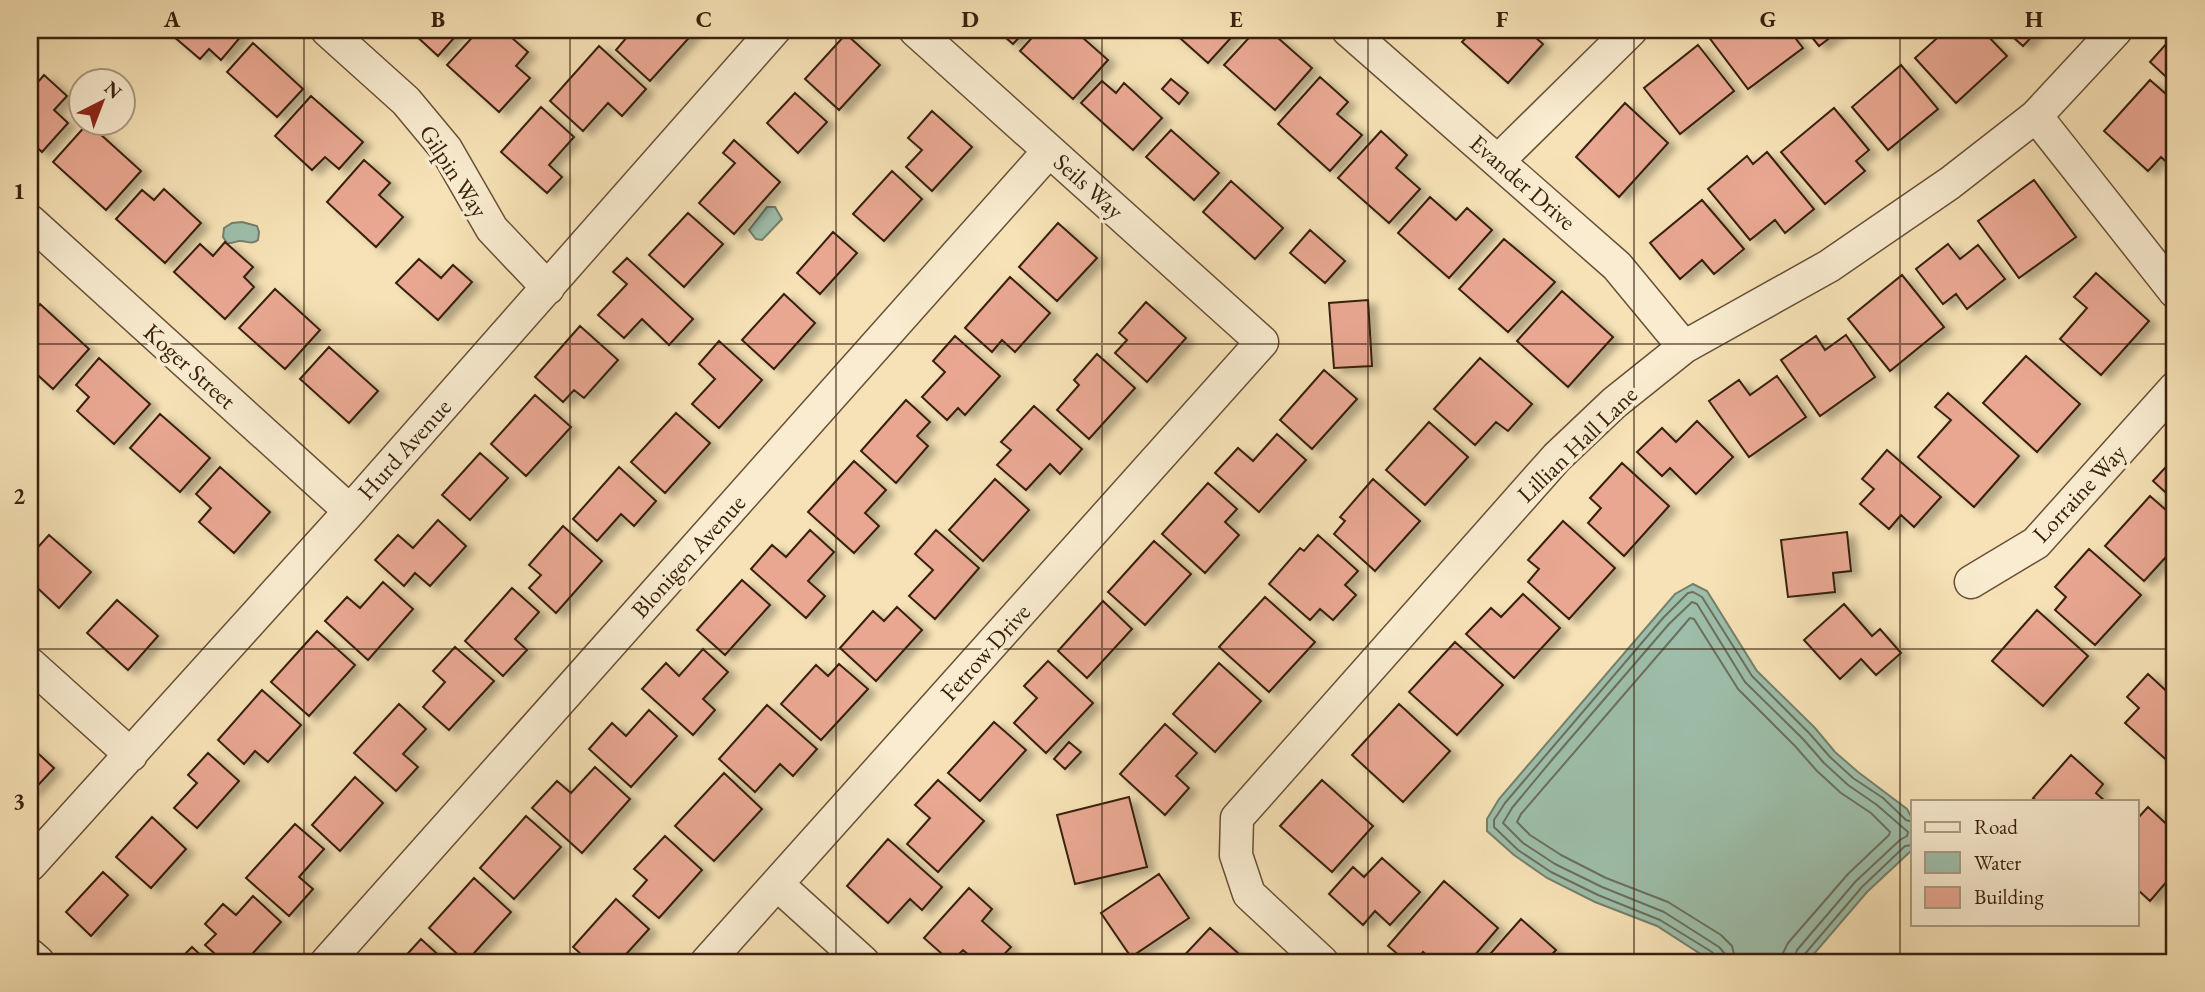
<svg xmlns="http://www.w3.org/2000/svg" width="2205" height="992" viewBox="0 0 2205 992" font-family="'EB Garamond',serif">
	<defs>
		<filter id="shadow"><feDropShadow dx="8" dy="4.5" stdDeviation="3.5" flood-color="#0004"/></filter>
	</defs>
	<rect width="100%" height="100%" fill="#f6e2b6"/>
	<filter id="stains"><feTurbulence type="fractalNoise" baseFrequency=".00286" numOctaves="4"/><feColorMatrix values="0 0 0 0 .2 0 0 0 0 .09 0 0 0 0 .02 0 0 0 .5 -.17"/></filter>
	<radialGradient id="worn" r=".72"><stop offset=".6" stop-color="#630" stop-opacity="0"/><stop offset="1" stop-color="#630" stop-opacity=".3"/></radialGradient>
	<!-- water -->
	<path fill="#9dbeaa" stroke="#757f6c" stroke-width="2" d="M767,207H775L782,219L762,240L756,239L749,230Z
		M242,222L257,226L259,232L258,240C251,245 248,241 240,241C235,241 233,244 227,243L223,237L224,228L232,223Z
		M1693,584L1707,591L1757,671L1815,728L1835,752L1858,772L1907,809L1913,820V849L1867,892L1807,962H1713L1657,926L1595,902L1547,878L1514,855L1487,831V819L1499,799L1675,594Z"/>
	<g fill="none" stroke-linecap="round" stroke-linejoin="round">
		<!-- shore -->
		<path stroke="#6b6f5c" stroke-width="2" d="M1717,962L1716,957L1712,952L1660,920L1598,895L1551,872L1518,850L1494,827V820L1505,803L1663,618L1688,593L1693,592L1702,597L1752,676L1809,733L1830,757L1853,778L1883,798L1906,820L1913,822
			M1726,962L1725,954L1719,947L1664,912L1602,887L1555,864L1523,843L1503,823L1512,808L1551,761L1669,624L1692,602L1697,604L1745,682L1803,739L1824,763L1848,785L1877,805L1908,832L1907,836L1900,840L1856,881L1797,950L1793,962
			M1736,962L1732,946L1721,935L1668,902L1606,878L1561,855L1530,835L1517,822L1521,814L1690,618L1694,619L1738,689L1795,746L1817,771L1841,793L1871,813L1890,832L1889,835L1848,874L1788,943L1783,953L1782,962
			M1802,962L1804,955L1862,887L1905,846L1913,845"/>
	</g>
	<!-- building -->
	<path fill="#e9a792" stroke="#39200e" stroke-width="2" filter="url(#shadow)" d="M166,30H238L243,34L221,60L209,49L200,59Z
		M417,30H461L438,56L413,33Z
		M479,30H503L528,52L516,66L530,78L499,112L447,65Z
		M633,30H696L650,81L616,50Z
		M997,30H1026L1013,44Z
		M1039,30H1049L1057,36L1063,30H1074L1108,60L1073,99L1020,51Z
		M1171,30H1238L1208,63Z
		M1256,30H1269L1312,68L1275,110L1224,65Z
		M1473,30H1527L1543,44L1508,83L1462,42Z
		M1717,30H1789L1803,48L1748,89L1708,36Z
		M1806,30H1840L1819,46Z
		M1946,30H1982L2007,56L1956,103L1915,58Z
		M2005,30H2038L2023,46Z
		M846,34L880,65L839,110L805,79Z
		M2175,34V85L2150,62Z
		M253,43L303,89L277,117L227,72Z
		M1698,45L1734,91L1680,134L1644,88Z
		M599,46L646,89L622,116L608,103L583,131L550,101Z
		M1901,65L1938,109L1888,150L1852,107Z
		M44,75L67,96L54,110L68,123L42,152L30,141V89L31,90Z
		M1320,77L1348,102L1337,114L1362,135L1330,171L1278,124Z
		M1171,79L1188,93L1179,104L1162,89Z
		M2150,80L2175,102V170L2161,157L2148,171L2104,131Z
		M1102,81L1116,93L1124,83L1162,118L1133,150L1081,103Z
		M795,93L827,122L798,153L767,123Z
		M311,96L363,142L339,169L325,157L312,170L275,136Z
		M1625,103L1668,143L1619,197L1576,157Z
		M541,107L574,137L549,165L562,177L547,193L501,152Z
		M1834,108L1869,150L1856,161L1865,171L1825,204L1781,152Z
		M932,111L972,147L932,191L906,167L922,150L908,138Z
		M88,123L141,171L106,210L53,162Z
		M1171,130L1219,173L1194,200L1146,157Z
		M1381,131L1407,155L1396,168L1420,189L1389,223L1338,178Z
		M734,140L780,182L734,234L699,203L735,163L723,153Z
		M1767,152L1814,209L1785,233L1775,220L1750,240L1708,189L1747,156L1753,164Z
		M364,160L390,183L379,195L403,217L376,247L327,202Z
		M892,171L922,199L884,241L853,214Z
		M2034,180L2076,237L2019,278L1978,221Z
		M1231,181L1283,228L1255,259L1203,212Z
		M164,189L201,223L165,263L116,219L142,190L154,200Z
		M1430,197L1456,220L1467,208L1492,230L1449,278L1398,233Z
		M1702,200L1744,249L1714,274L1702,260L1680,279L1650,243Z
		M688,213L723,244L684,287L649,255Z
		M1058,223L1097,258L1057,301L1019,267Z
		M1310,230L1345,261L1325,283L1290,253Z
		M833,232L857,253L820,294L797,273Z
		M1504,239L1555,282L1508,332L1459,289Z
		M225,242L253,267L244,277L254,287L225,319L174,272L200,244L213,256Z
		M1948,244L1960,259L1978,245L2005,279L1967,309L1956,294L1943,304L1916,269Z
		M627,258L693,319L669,345L642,319L624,338L598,315L627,284L613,272Z
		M419,259L441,278L453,265L472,282L438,320L396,283Z
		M2096,273L2149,321L2101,375L2060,339L2087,308L2074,297Z
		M1902,275L1944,327L1890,371L1848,319Z
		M1010,277L1050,313L1015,352L1002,340L992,352L965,328Z
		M275,289L320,330L285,369L239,328Z
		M1562,291L1613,337L1568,387L1517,341Z
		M784,294L815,323L774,369L742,340Z
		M1368,300L1372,366L1334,368L1329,303Z
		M1146,302L1186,338L1147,382L1115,353L1127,340L1119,333Z
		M40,304L89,349L53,389L30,368V316Z
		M580,326L618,360L584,398L574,390L563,402L535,377Z
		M1846,335L1875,377L1820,416L1781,360L1816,336L1825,350Z
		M955,336L1000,376L965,415L958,408L947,420L922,397L945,372L933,361Z
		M719,341L762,380L719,428L692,404L715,379L699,364Z
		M329,347L378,391L349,423L300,379Z
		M1097,354L1135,388L1089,439L1057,410L1079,385L1074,380Z
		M2026,356L2080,404L2037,452L1983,403Z
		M99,358L150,404L114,444L77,411L89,397L76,385Z
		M1480,358L1532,404L1508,431L1496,422L1475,445L1434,409Z
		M1324,370L1357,399L1312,449L1280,420Z
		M1777,376L1806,417L1749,457L1709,401L1739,380L1750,395Z
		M1948,393L2019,456L1974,507L1918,457L1951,420L1935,407Z
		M535,395L571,427L526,476L491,444Z
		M906,400L930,422L917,436L928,446L896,483L861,451Z
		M1034,406L1082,449L1060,474L1050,464L1026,490L997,465L1011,450L1001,442Z
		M676,413L710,443L665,493L631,462Z
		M160,414L210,458L180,492L130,448Z
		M1697,421L1733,457L1696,494L1670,468L1662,476L1637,452L1662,428L1676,442Z
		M1429,422L1468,457L1425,505L1386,470Z
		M1277,434L1306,460L1259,512L1215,473L1238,448L1253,461Z
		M1887,450L1941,497L1914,527L1901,515L1889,529L1860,504L1874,489L1862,479Z
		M480,453L508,478L470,520L442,495Z
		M2175,457V501L2153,481Z
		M854,461L886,490L865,513L879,526L854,553L808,512Z
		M1622,463L1669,506L1624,556L1588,523L1601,508L1590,498Z
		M220,467L270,512L234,553L199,522L211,508L196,494Z
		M619,467L656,501L634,526L621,514L597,541L573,519Z
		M995,479L1029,510L983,561L949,530Z
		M1373,479L1420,521L1375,571L1334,534L1345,521L1340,517Z
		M1208,483L1237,509L1225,522L1239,535L1205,573L1162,534Z
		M2150,496L2175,518V547L2144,581L2105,546Z
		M438,520L466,546L430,586L415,573L404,586L375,560L398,535L413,548Z
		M1563,521L1615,568L1569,619L1528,582L1539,569L1528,560Z
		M563,526L602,561L556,613L529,588L541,575L529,565Z
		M810,530L834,552L808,581L825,596L806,618L751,569L772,545L786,557Z
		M936,530L979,568L935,619L909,596L933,570L915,554Z
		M1847,532L1851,571L1833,573L1835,592L1788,597L1781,540Z
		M49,535L91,572L59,608L30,581V556Z
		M1318,535L1358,571L1345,585L1356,595L1333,620L1320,609L1310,620L1269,584L1300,548L1304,551Z
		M1154,541L1191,574L1145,625L1108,592Z
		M2089,549L2141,595L2095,645L2055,610L2066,597L2055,587Z
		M742,580L770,605L725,655L697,630Z
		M383,582L413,609L368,660L325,621L347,597L360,608Z
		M512,588L539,612L515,639L527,650L503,676L465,641Z
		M1523,594L1560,628L1514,678L1466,634L1491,608L1501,617Z
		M1265,597L1315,642L1269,692L1219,647Z
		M117,600L158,636L128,670L87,633Z
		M1103,601L1132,629L1087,678L1058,651Z
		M1844,604L1872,636L1880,629L1901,653L1876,675L1861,659L1840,679L1804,640Z
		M897,607L922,630L876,681L840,648L873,611L884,621Z
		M2037,610L2088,656L2043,706L1992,661Z
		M317,631L355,665L309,716L271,682Z
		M1455,642L1503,685L1457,735L1409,692Z
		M455,647L494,681L449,730L423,707L445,682L433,671Z
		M703,649L728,672L703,699L715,710L693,735L642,689L666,663L679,676Z
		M1048,661L1093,703L1046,753L1014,723L1037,698L1024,686Z
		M1219,663L1261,701L1215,752L1173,714Z
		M839,664L868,689L821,740L781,704L816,665L828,676Z
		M2148,674L2175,699V759L2171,764L2125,723L2139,708L2127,697Z
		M262,690L301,725L268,762L255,751L244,764L218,740Z
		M399,704L426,729L403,754L418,767L396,791L354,753Z
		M1399,704L1450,751L1403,802L1352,755Z
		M767,705L817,749L793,776L780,764L755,792L719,759Z
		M649,710L677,736L631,787L589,749L612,723L626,736Z
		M994,722L1026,750L980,801L948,773Z
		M1165,724L1197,753L1176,776L1189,788L1165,815L1120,774Z
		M1069,742L1081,752L1065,769L1054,759Z
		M30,746L54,768L30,794Z
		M208,753L239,781L197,828L174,808L197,783L188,775Z
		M2071,755L2103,784L2096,793L2105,801H2037L2033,798Z
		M595,767L630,799L582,853L532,808L557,781L571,793Z
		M724,773L762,809L714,861L675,826Z
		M355,777L383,803L340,851L312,825Z
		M938,780L984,821L938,872L907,844L930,818L915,805Z
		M1322,780L1373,826L1332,872L1280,826Z
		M1129,797L1147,867L1075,884L1057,815Z
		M2148,807L2175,832V872L2150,901L2137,889V819Z
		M526,816L561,847L514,899L480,868Z
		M152,817L186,849L151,888L116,857Z
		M295,824L324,849L299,877L313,889L289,916L246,878Z
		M665,836L702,870L659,918L633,896L647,880L634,869Z
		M888,839L942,887L922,910L910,899L888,923L847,886Z
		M1382,858L1420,892L1390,925L1375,911L1363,925L1329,894L1353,867L1364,877Z
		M103,872L128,895L91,936L66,912Z
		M1159,874L1189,918L1131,957L1101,913Z
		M474,878L511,912L466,962L429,928Z
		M1444,881L1498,928L1469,962H1435L1423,952L1415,962H1407L1388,946Z
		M969,888L992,909L982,921L1011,947L997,962H977L963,950L951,962L924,938Z
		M253,896L281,922L245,962H224L205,945L216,934L205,924L223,904L236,915Z
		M616,899L649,929L619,962H590L573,947Z
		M1521,919L1556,950L1545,962H1483Z
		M1210,928L1248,962H1178Z
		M421,939L446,962H400Z
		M192,947L208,962H177Z"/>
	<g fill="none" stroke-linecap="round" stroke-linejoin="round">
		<!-- minor casing -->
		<g stroke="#685038" stroke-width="35">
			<path id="minor" d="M327,30L406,101L446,149L492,229L548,288
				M1348,30L1617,266L1684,347
				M2036,116L2175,292
				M1499,160L1631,30
				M30,221L350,511
				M1971,582L2036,543L2175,388
				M30,664L131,755
				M30,865L350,511L774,30
				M777,884L863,962
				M30,955L38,962
				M327,962L1049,151
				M707,962L1262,342L915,30
				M1322,962L1249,894L1236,855L1237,818L1557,457L1614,403L1684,347L1829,266L1950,183L2036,116L2116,30"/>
		</g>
		<!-- minor -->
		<use href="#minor" stroke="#f9ecd0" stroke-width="32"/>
	</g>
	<!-- grid -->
	<path fill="none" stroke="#39200e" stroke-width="2" stroke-opacity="0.55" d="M304,30V962M570,30V962M836,30V962M1102,30V962M1368,30V962M1634,30V962M1900,30V962M30,344H2175M30,649H2175"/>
	<g text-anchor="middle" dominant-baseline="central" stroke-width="7" stroke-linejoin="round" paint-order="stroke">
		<!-- street labels -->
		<g font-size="24" fill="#39200e" stroke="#f9ecd0">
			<text transform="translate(454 171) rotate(57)">Gilpin Way</text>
			<text transform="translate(1523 182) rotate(41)">Evander Drive</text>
			<text transform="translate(1089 186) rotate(42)">Seils Way</text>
			<text transform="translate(190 366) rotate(42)">Koger Street</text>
			<text transform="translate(1577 444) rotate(-44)">Lillian Hall Lane</text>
			<text transform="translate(404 449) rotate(-48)">Hurd Avenue</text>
			<text transform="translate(2079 493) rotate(-47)">Lorraine Way</text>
			<text transform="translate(688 556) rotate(-48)">Blonigen Avenue</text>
			<text transform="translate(985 652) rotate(-48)">Fetrow Drive</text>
		</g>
	</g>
	<!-- margin -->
	<rect width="2205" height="992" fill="none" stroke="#f6e2b6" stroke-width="77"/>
	<!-- legend -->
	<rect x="1911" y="800" width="228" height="126" fill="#f9ecd0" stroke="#ac9a82" stroke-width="2"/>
	<rect x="1925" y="822" width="35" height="10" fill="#f9ecd0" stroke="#ac9a82" stroke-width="2"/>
	<text x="1974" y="834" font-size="21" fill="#39200e">Road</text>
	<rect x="1925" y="852" width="35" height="21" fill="#9dbeaa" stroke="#ac9a82" stroke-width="2"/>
	<text x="1974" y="870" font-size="21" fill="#39200e">Water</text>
	<rect x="1925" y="887" width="35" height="21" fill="#e9a792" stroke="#ac9a82" stroke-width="2"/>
	<text x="1974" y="904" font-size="21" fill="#39200e">Building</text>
	<!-- north arrow -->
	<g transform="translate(102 102) rotate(42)"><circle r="33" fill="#f9ecd0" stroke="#ac9a82" stroke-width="2"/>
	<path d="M0-5L12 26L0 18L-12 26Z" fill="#8f2418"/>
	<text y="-10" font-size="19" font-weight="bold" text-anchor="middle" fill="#39200e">N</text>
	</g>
	<rect x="38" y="38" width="2128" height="916" fill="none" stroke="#39200e" stroke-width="2.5"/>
	<g font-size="23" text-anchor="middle" font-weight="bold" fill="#39200e">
		<text x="172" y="27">A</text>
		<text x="438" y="27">B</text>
		<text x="704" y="27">C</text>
		<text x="970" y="27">D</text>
		<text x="1236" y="27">E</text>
		<text x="1502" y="27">F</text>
		<text x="1768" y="27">G</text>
		<text x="2034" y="27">H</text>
		<text x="19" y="199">1</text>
		<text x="19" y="504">2</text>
		<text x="19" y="809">3</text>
	</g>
	<rect width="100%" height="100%" filter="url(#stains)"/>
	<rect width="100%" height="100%" fill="url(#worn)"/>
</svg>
